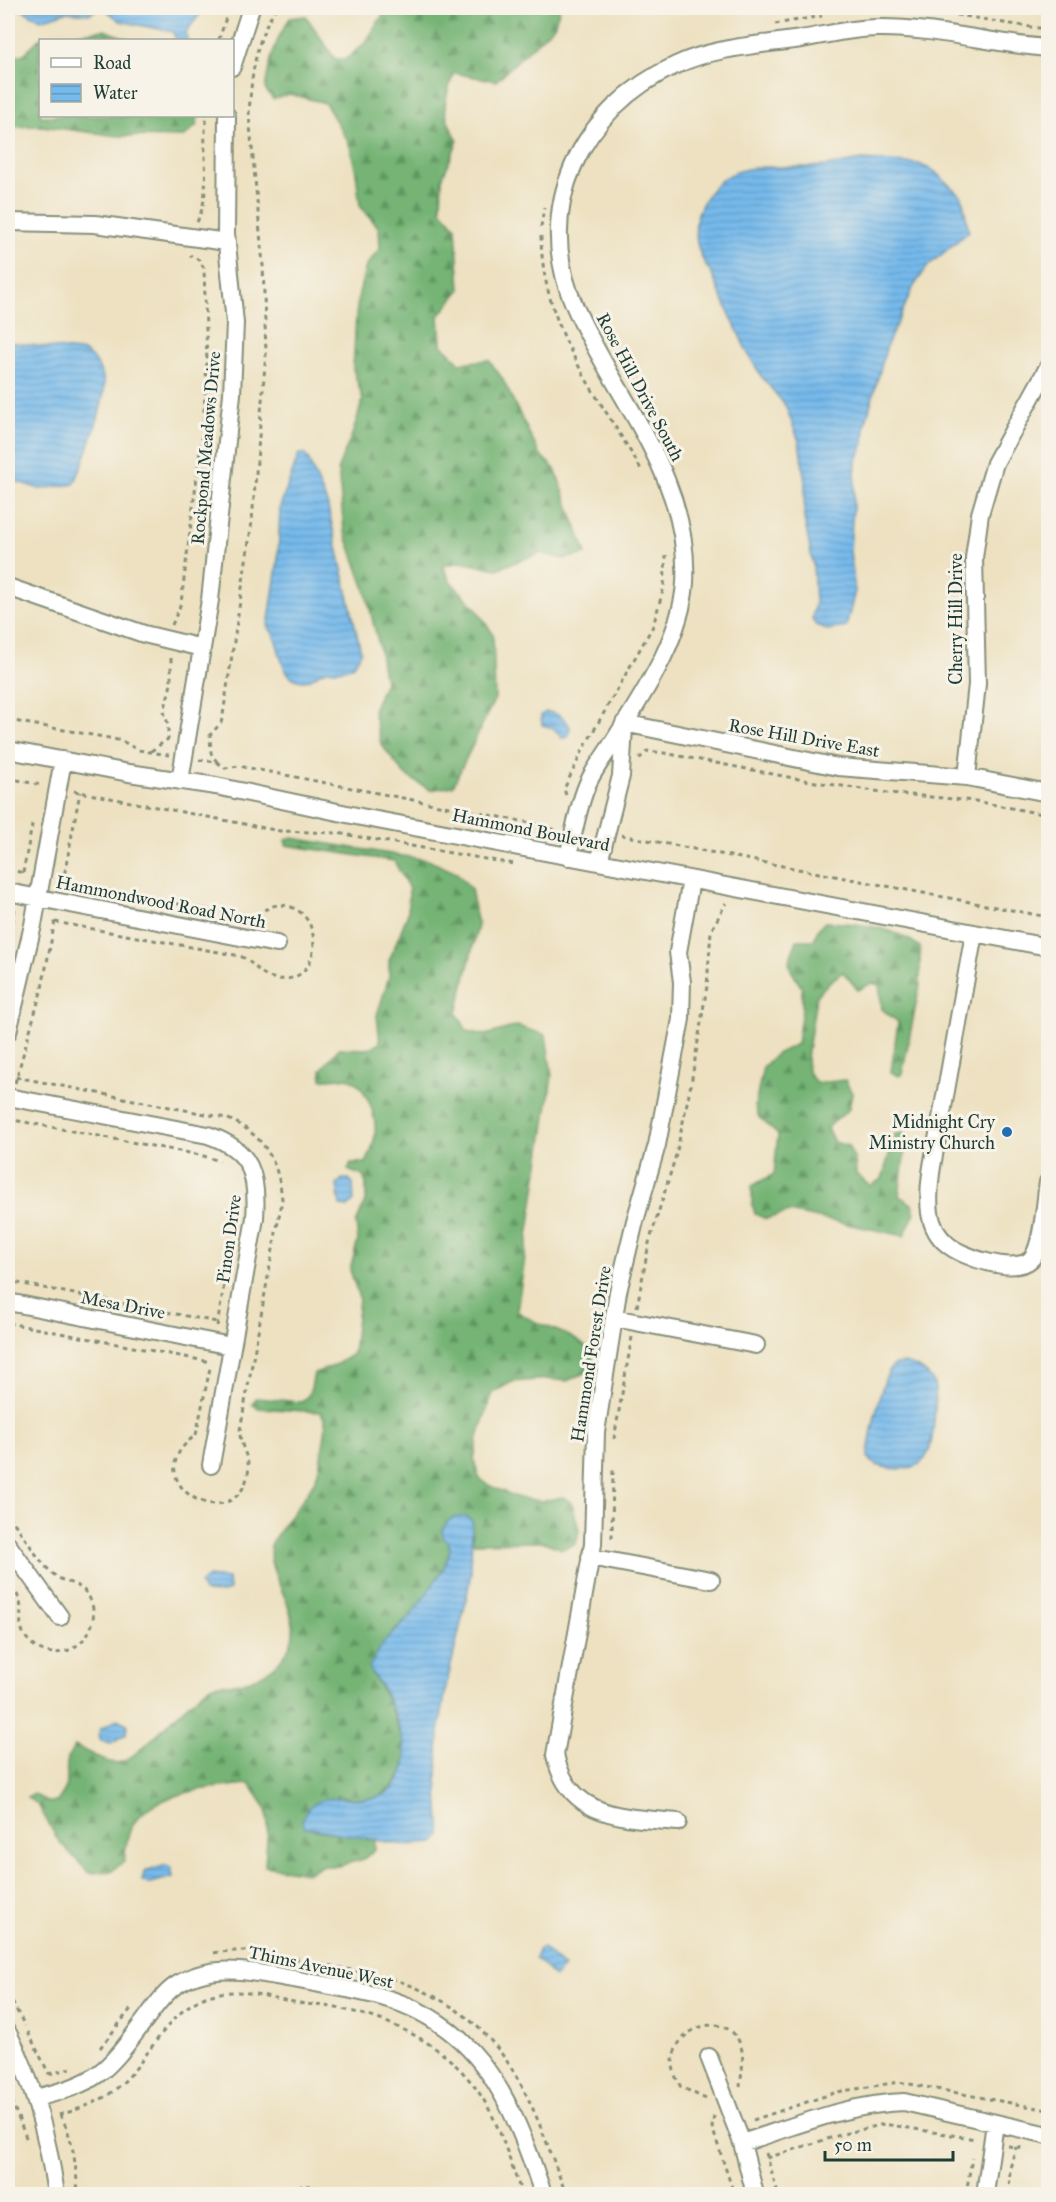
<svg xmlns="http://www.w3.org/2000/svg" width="1056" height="2202" viewBox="0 0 1056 2202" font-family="'IM FELL Great Primer',serif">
	<defs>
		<pattern id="forest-firs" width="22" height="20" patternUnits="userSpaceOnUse" patternTransform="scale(1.5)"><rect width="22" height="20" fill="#75b475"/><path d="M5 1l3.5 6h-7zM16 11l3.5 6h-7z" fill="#5f9461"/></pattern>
		<pattern id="water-rules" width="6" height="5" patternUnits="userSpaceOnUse" patternTransform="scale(1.5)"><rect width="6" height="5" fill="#76baec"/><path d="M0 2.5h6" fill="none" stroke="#6098c0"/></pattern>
	</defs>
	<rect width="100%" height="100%" fill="#f7f3e8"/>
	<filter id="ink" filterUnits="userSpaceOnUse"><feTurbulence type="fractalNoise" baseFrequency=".0167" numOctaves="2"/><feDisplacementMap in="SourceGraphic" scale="12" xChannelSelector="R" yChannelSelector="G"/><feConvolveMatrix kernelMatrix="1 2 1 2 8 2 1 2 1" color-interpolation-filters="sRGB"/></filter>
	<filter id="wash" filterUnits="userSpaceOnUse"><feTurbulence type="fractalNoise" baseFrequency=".008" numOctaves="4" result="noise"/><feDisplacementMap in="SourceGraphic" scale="24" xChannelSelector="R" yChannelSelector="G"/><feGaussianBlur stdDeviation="1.35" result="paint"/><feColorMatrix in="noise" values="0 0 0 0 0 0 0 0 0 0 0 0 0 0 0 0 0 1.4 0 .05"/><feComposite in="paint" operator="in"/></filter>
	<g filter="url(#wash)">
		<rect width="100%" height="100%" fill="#ede1c1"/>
		<!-- forest -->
		<path fill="url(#forest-firs)" stroke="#4a7854" stroke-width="1.5" d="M387,8H560L554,26L496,81L454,73C443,102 440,113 458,140L442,179L441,210L456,227L460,290L439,316L441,344L460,363L489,360L502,378L540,455L555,469L586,554L564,559L540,553L497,569L460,562L443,566L450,581L476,608L493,634L495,698L453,786L430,790L405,775L381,744L373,710L385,682L379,646L365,589L344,530L338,468L353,432L363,399L353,369L356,316L359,293L366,266L380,248L379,228L360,206L356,172L349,143L325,103L290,94L273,99L265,89C269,62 275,40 290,18L306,16L335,59H346L366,42Z
			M104,30L131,40H40V116H198L197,125L184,137L117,136L42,126L8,127V58L24,54L39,39Z
			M292,838L428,860L457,873L471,889L478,925L457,1013L467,1031L485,1035L517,1026L546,1035L552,1076L517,1311C539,1329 578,1331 593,1356L589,1371L567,1381L548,1379L512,1382L492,1393L478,1437L474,1459L479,1478L490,1486L519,1498L542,1501L563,1497L572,1503L579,1530L576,1544L562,1549L544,1542L471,1543L473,1533L449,1543L450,1551L443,1570L410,1617L395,1630L371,1673C382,1687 388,1701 394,1718C398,1727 403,1738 405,1748C407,1759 404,1770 398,1779C383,1803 362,1801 337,1796L315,1830L375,1838V1849L364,1859L338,1866H321L306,1873L265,1866L268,1826L266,1808L250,1784C215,1787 152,1791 132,1826C126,1837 126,1850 124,1862L109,1872L89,1873L58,1840L38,1805L27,1797L34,1794L47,1802H57C59,1798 63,1794 65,1789C71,1775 60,1765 75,1746C88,1751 107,1766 121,1762C140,1757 187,1700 211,1686C217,1682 225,1684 233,1684C256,1681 277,1669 288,1649C309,1613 258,1570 273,1541C285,1518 306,1501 316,1477C320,1467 321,1456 323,1446C325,1433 329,1422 320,1412L257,1408L252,1404L256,1398L302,1402L310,1393L314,1373L334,1366L353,1354L359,1298L350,1270L358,1240L356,1223L366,1200V1184L363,1176L348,1170L351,1163H366C378,1139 379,1120 366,1096C361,1088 359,1082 350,1079C342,1076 331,1080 322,1079L321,1070L339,1048L368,1049L380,1043L377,1015L389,977V961L408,913L409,889L394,861L286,845V840Z
			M825,922C857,923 894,926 920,947V985L902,1074L899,1076L891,1072L898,1022L882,1009L879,985L872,983L858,990L843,972L828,983L816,997L807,1058L808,1072L816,1083L845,1080L852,1093L849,1109L827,1128L834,1142L848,1146L855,1160L856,1174L870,1186L882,1179L895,1134L905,1133L906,1142L899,1196L912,1204L915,1213L904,1236L789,1212L766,1219L755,1214L752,1203V1186L774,1174L778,1135L759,1117L755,1106L763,1067L776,1054L797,1044L802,1008V988L791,970L789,961L797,940H814L818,929Z"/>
		<!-- water -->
		<path fill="url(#water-rules)" stroke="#4a7c90" stroke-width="1.5" d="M18,8H205L186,32L187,40H176L173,32L120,21L106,10L99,9L89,14L66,12L41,20Z
			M862,160L919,164L934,171L962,197L969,231L928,266L914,286L887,345L865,425L864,443L856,462L850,551L855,591L846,627L827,630L815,624L812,619L815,603L813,564L804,518L805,482L799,441L785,405L761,376L747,352L710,271C698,256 691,230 699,211C721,159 759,168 807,167C826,167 844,163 862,160Z
			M8,342L85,352C94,358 103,372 104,383C107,399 82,468 74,484L40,489L8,479Z
			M299,454H304L308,459L327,503L361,652C354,670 346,670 329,670C318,670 314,681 304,681C276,680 283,641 268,627L278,559L280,507Z
			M546,712C558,713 564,717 570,727L568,737L562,738L553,728L542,725L541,715Z
			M342,1179H349L353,1183L354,1201L348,1207L340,1206L337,1185Z
			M904,1363C916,1366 929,1372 934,1384C937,1395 935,1410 934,1422C931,1455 926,1474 888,1468C879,1466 873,1465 868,1457C869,1441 881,1380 891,1368C895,1363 899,1364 904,1363Z
			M465,1516L472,1521L471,1572L466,1601L446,1687L439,1733L437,1776L441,1836L434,1843L404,1845L305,1827L302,1820C321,1770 381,1830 404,1770C411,1751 392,1704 381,1686C377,1679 371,1675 369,1667L383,1643L410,1617L443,1570L450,1551L449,1543L443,1537L442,1531L446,1523L453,1518Z
			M208,1577L228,1579L229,1590L223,1593L204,1592L200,1584Z
			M117,1719L127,1724L126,1734L111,1743L101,1741L98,1736L100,1729Z
			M166,1865L171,1867L173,1877L148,1884L142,1881L144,1872Z
			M543,1948L564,1967L555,1977L535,1958L539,1949Z"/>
	</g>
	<g filter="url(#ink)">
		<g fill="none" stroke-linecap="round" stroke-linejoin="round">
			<!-- minor casing -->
			<g stroke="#868f7a" stroke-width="20">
				<path id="minor" d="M232,67L251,8
					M8,222L95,224L227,242
					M8,587L144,634L202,648
					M624,723L838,767L967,777L1048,793
					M8,750L129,773L216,786L361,817L1048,947
					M967,777L977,684L974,558L980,514L995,463L1048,367
					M180,781L210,600L232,394L235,323L226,234L227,116
					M568,857C574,833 578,805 588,783C594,769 604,757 612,744C641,697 681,640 685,583C691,477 615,398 575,307C531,209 581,108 676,65C714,47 761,45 801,39C826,35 852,28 877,28C935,27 991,44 1048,48
					M599,862L621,776L624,727
					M8,892L277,944
					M974,933C963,993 953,1053 942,1113C937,1144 926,1181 930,1213C932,1225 937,1236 947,1244C961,1257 1017,1276 1032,1258C1043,1244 1045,1201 1048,1182
					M8,1032L33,925L63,760
					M8,1097L208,1135C252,1150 258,1175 255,1218L211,1465
					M8,1302L231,1346
					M614,1318L756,1345
					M8,1545L60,1617
					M590,1557L711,1580
					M678,1822C623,1817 569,1819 555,1755L593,1544L596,1432L618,1292L635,1221L657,1145L681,1019L682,982L678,952L691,880
					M8,2033C34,2083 48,2138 56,2194
					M709,2057L742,2143L755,2194
					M35,2098C97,2083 105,2074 142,2024C152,2011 162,1995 175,1986C212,1961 253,1972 293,1979C323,1985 353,1989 382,1997C481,2025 514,2105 543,2194
					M742,2143C795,2126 848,2104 904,2102L1048,2135
					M985,2194L995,2123"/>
			</g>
			<!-- path -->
			<path stroke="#868f7a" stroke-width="3" stroke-dasharray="4.5 4.5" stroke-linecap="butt" d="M858,11C923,2 985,23 1048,29
				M775,24L822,16
				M219,40L229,8
				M197,222C213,191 200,150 207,116
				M541,227L544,207
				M541,236C542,330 598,394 642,471
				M172,625L181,603L203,428L207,363L204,268L199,260L190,255
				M8,720L109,738L122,741L138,750L169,755
				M151,751L168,739V724L164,712L171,684V658
				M639,759L647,751L664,753L809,781L888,793L975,801L1048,815
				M199,760L217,762L211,753L210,735L221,723L223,715L252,521L266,353L263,265L249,115C251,79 255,39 276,8
				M217,762L225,768L239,766L536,824L558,831
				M8,778L41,785
				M74,791L280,831L337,833L514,864
				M566,795L564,789L584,748L653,626L664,587L666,555
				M621,835L1048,917
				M8,870L25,873
				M23,873L33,820
				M63,882L80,792
				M55,922L240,956C256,963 258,977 279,979C325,984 326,904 278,905C266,906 259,916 248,917L58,881
				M8,949L15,908
				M16,1077L226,1118C263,1133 279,1161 282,1200L240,1430C239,1447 251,1457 248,1474C234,1541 131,1481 196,1435L210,1368
				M15,1083L42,988L55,921
				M8,1119L200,1155L220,1161
				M8,1281L217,1322
				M637,1307L649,1243L676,1155L691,1084L707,986L711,931L726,903
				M8,1323L211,1362
				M217,1326L224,1285
				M614,1439L632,1337
				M8,1516C24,1533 36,1559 53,1574C65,1585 82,1581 90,1599C106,1634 62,1670 32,1644C15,1629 23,1618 20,1601C18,1594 11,1587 8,1582
				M612,1538L613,1467
				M214,1953C252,1946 289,1958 327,1965C353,1971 382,1974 407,1984C510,2024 531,2101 566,2194
				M8,1994L25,2026
				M28,2032L49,2074
				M100,2048L133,2006
				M49,2074L71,2068
				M8,2092L27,2140
				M706,2099L681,2087C647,2034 732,1998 742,2051C744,2062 741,2076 740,2087
				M59,2115C80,2109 101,2102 117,2088C147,2063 164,2016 201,1999C233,1984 266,1997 299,2003C310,2005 320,2005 331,2007C398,2019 459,2050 491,2113C504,2139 512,2168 522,2194
				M60,2115C74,2138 76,2169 78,2194
				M714,2116L712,2127L734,2194
				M753,2120L837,2092L899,2082L1048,2110
				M1008,2146L1026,2148
				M766,2153L778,2194
				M767,2158L843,2134L884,2124L976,2139
				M281,2194C297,2183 315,2183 330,2194
				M966,2194L972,2158
				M1009,2194L1010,2168L1016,2147"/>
			<!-- minor -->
			<use href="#minor" stroke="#fff" stroke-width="16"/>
		</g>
	</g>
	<!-- markers -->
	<circle fill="#1f6fb2" stroke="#f7f3e8" stroke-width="2" cx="1007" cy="1132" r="6"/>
	<g text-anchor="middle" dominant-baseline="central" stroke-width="6" stroke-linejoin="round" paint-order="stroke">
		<!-- street labels -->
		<g font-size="18" fill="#1f3d34" stroke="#f7f3e8">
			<text transform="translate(640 387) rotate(62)">Rose Hill Drive South</text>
			<text transform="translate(206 448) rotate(-85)">Rockpond Meadows Drive</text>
			<text transform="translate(956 619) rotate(-90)">Cherry Hill Drive</text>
			<text transform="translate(804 738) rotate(10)">Rose Hill Drive East</text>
			<text transform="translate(531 830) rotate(11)">Hammond Boulevard</text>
			<text transform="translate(161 902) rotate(11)">Hammondwood Road North</text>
			<text transform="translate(229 1239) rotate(-82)">Pinon Drive</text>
			<text transform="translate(123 1305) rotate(11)">Mesa Drive</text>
			<text transform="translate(591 1354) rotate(-81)">Hammond Forest Drive</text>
			<text transform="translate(321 1967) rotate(12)">Thims Avenue West</text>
		</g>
		<!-- poi labels -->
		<g font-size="18" fill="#1f3d34" stroke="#f7f3e8" text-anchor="end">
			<text x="995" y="1122">Midnight Cry<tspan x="995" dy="21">Ministry Church</tspan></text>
		</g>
	</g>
	<!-- margin -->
	<rect width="1056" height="2202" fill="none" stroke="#f7f3e8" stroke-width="30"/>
	<!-- legend -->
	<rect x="39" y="39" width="195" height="78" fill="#f7f3e8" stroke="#a1aaa0" stroke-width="1.5"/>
	<rect x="51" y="58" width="30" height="9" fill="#ffffff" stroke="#a1aaa0" stroke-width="1.5"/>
	<text x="93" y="69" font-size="18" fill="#1f3d34">Road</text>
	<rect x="51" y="84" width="30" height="18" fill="url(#water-rules)" stroke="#a1aaa0" stroke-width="1.5"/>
	<text x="93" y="99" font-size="18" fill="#1f3d34">Water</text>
	<!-- scale -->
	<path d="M825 2151v9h128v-9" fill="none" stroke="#1f3d34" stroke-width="3"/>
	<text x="834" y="2151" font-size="18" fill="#1f3d34" stroke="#f7f3e8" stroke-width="4.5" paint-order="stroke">50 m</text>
</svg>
